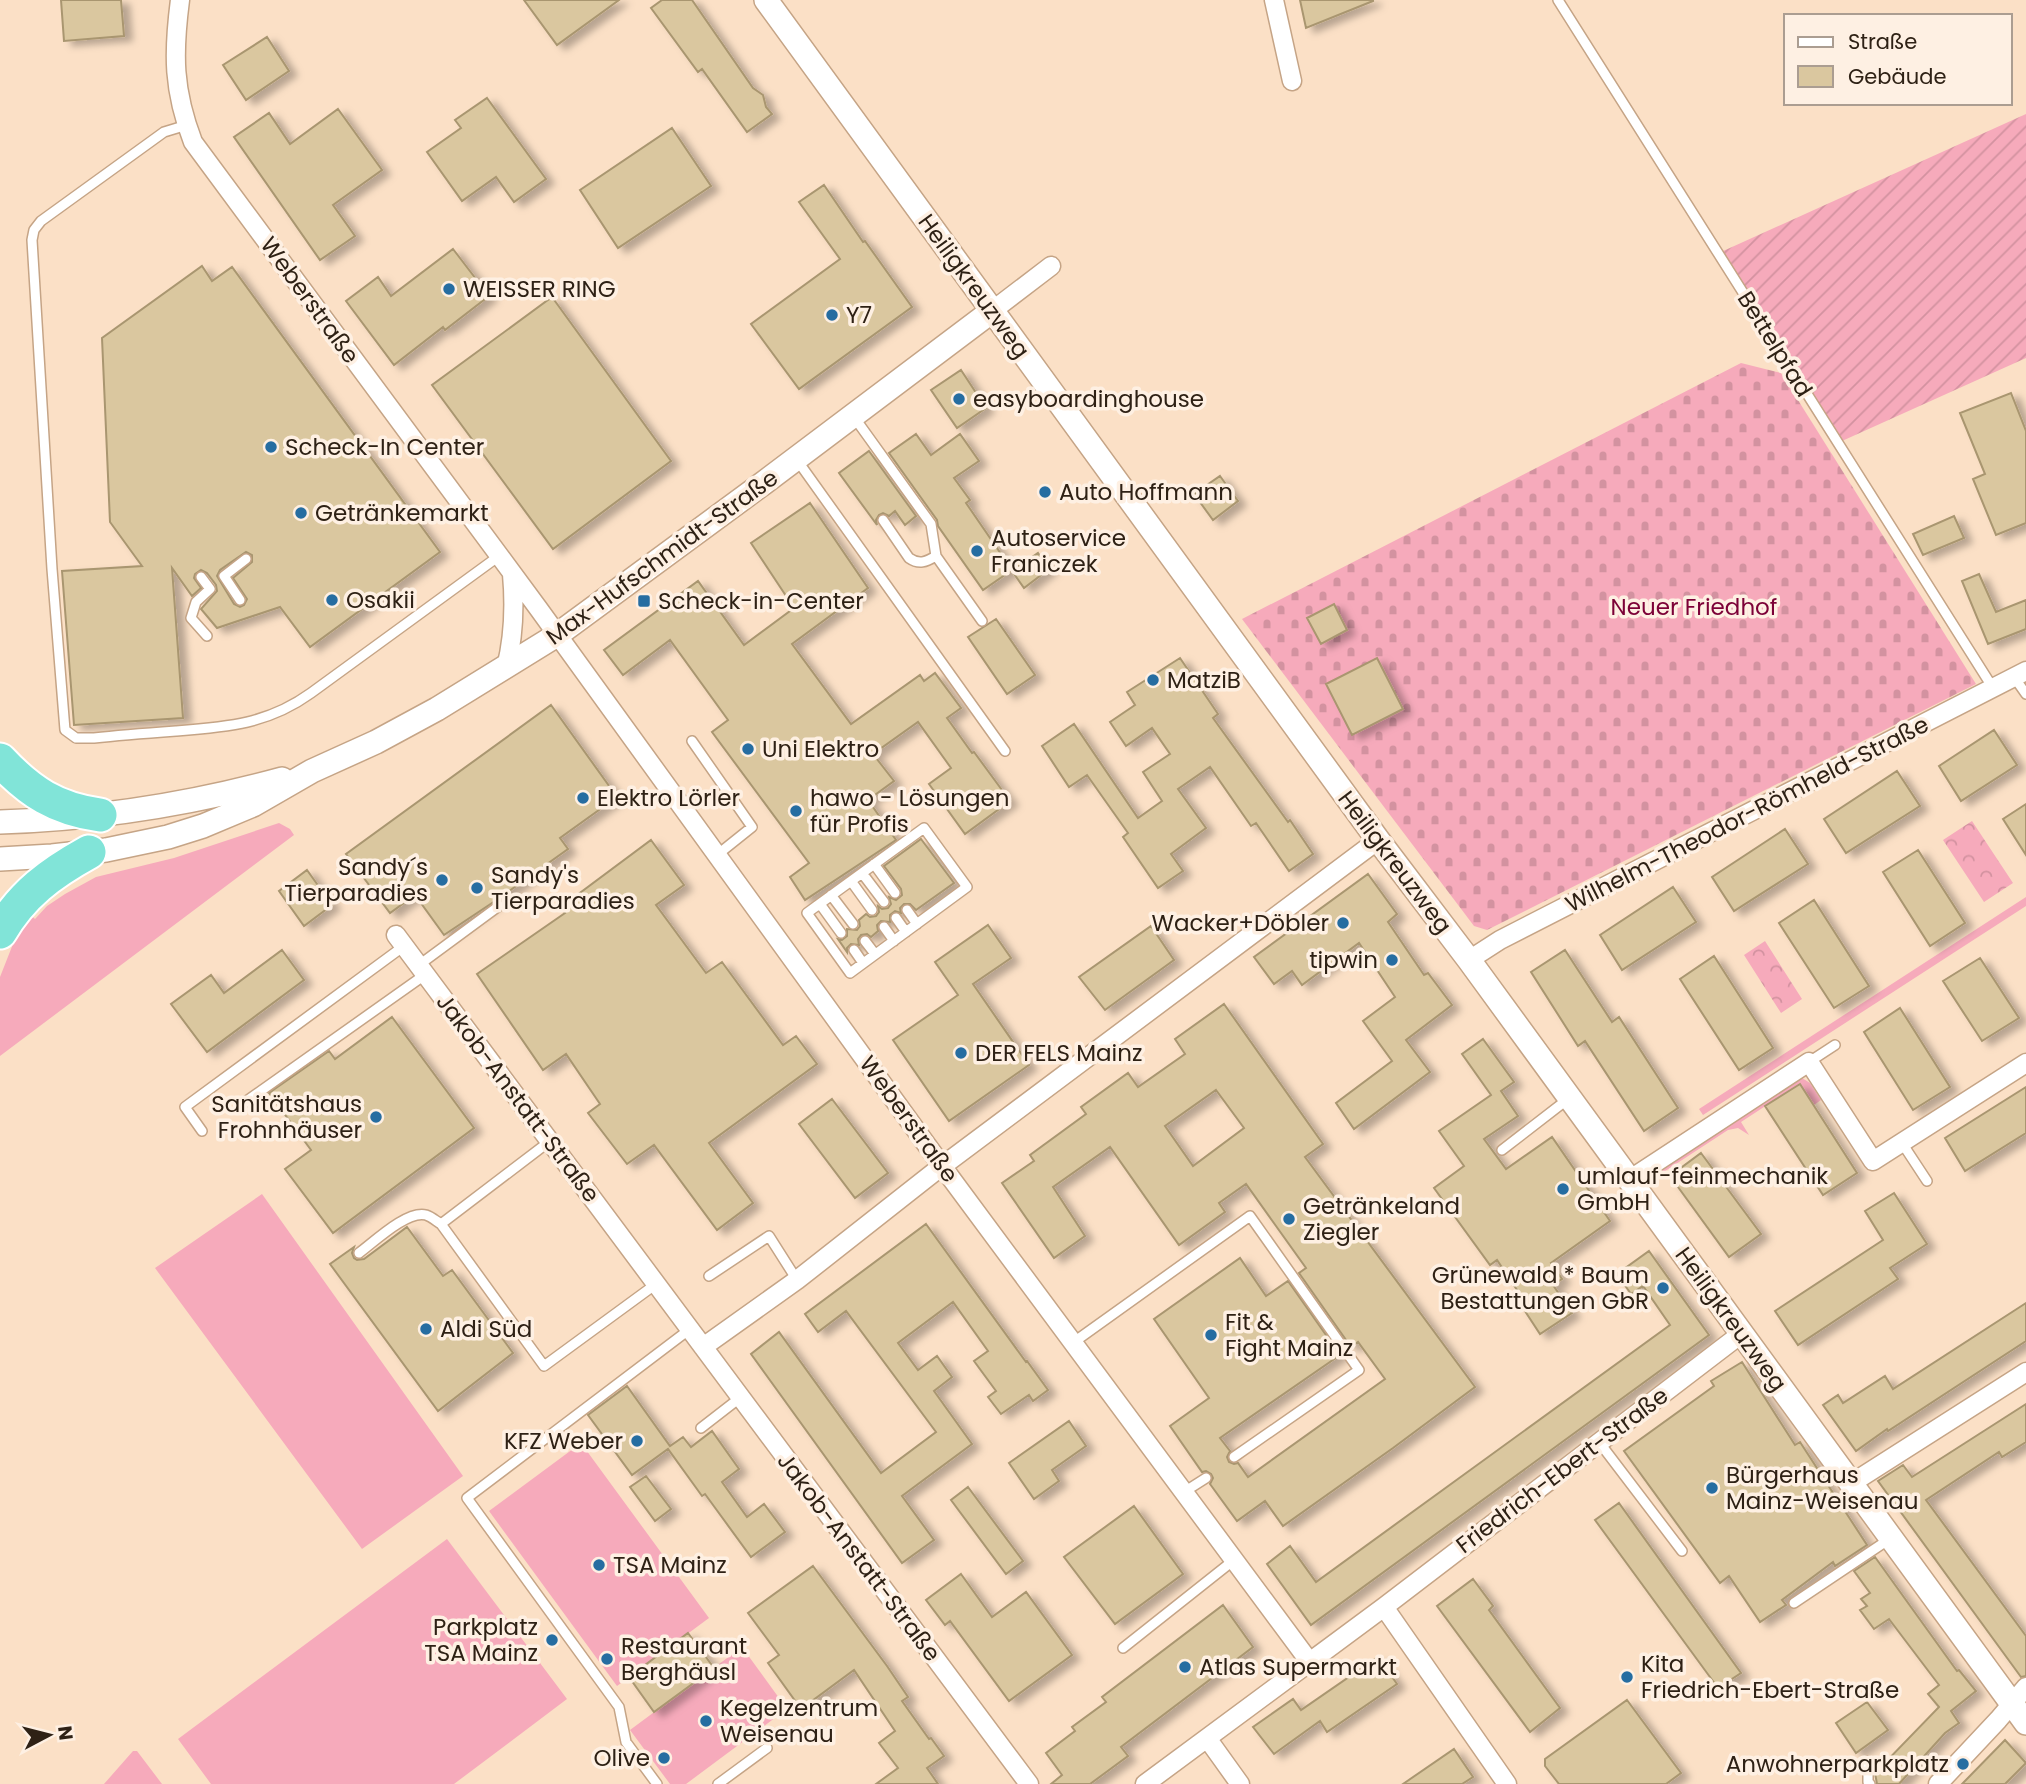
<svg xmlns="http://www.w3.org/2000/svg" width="2026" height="1784" viewBox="0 0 2026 1784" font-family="Poppins,sans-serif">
	<defs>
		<pattern id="cemetery-stones" width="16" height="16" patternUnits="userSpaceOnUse" patternTransform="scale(1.75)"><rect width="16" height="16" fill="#f6aabb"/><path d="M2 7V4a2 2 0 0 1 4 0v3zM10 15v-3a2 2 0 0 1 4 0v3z" fill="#d392a0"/></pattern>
		<pattern id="park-crowns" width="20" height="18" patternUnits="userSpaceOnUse" patternTransform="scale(1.75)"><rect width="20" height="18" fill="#f6aabb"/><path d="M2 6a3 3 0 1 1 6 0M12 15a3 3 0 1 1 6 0" fill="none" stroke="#d392a0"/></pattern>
		<pattern id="garden-furrows" width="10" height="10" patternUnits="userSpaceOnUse" patternTransform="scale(1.75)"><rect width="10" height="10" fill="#f6aabb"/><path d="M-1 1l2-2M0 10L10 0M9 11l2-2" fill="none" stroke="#d392a0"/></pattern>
		<filter id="shadow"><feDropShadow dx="8" dy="4.5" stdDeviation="3.5" flood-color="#0004"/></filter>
	</defs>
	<rect width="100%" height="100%" fill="#fbe0c6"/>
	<!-- grass -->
	<path fill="#f6aabb" d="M279,823L290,829L294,835L0,1056V977L26,911L35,919L47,906L65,894L96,877L174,858Z
		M2026,897V906L1703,1115L1699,1109Z
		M1802,1078L1810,1083L1821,1100L1814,1105L1799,1084L1741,1122L1749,1135L1738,1128L1728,1130L1656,1177L1653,1173L1797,1080Z
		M262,1194L463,1476L362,1549L155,1268Z
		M581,1443L709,1618L617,1686L489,1511Z
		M447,1539L567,1699L454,1784H211L178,1739Z
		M742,1647L787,1709L686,1784H670L630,1730Z
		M133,1751H137L162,1784H104Z"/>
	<!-- cemetery -->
	<path fill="url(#cemetery-stones)" d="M1741,363L1781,373L1976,684L1501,923L1487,930L1474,926L1242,619Z"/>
	<!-- park -->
	<path fill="url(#park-crowns)" d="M1972,821L2013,883L1984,902L1943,840Z
		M1765,941L1802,999L1781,1013L1744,955Z"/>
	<!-- garden -->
	<path fill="url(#garden-furrows)" d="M2026,114V358L1842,441L1721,252Z"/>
	<!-- building -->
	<path fill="#dac79f" stroke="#a99670" stroke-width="2" fill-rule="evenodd" filter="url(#shadow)" d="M61,0H121L124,36L64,41Z
		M524,0H619L557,45Z
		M662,0H692L753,88L763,95L766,107L772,114L747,132L702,69L698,72L651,8Z
		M1300,0H1373V1L1306,28Z
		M267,37L289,71L246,100L223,65Z
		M487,98L546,179L514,202L496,177L462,201L427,152L461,128L455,120Z
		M338,109L382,170L333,205L355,236L320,260L234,137L269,113L290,144Z
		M672,128L711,186L618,248L580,190Z
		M824,185L863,242L865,241L912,307L799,389L751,324L840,259L799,202Z
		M453,249L489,296L445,330L443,327L394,365L346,301L378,277L391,296Z
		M202,266L212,281L232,267L440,552L310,647L280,607L217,628L201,609L217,591L216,585L207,573L201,570L195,574L194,578L201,588L192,596L172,568L183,718L74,725L62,571L142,566L110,522L102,338ZM246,552L252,555V562L233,578L247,599L244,605L240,607L234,604L217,576L220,570Z
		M552,297L671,461L553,549L432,385Z
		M961,370L986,408L957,428L931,390Z
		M2011,393L2026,431V523L1996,535L1973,479L1985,474L1960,413Z
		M916,434L931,455L960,434L979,461L954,478L970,500L966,503L1012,570L983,590L938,526L937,520L889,453Z
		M869,451L916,516L905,525L895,511L889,516L883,513L879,515L876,520L877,525L839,473Z
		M1220,476L1238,501L1213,520L1194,494Z
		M810,503L868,588L792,644L851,724L920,675L924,681L935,673L961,708L947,718L972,753L974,752L1010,801L965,834L929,784L951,768L918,722L873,754L894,781L868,800L896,840L805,900L790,877L809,863L712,732L728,720L670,640L623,675L604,650L698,581L744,645L794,608L751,543Z
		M1954,516L1964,538L1923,555L1913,534Z
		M1038,553L1049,569L1024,588L1012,571Z
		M1979,574L1996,612L2026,600V629L1988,644L1962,581Z
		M1334,604L1347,630L1321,644L1307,618Z
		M996,619L1035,675L1007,694L968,637Z
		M1180,658L1218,714L1213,718L1288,822L1290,820L1313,854L1289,871L1256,823L1251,826L1210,767L1178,789L1206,828L1171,854L1183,871L1158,888L1123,837L1128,833L1087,775L1069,787L1042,746L1074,724L1138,818L1162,801L1143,772L1170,754L1152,728L1126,746L1110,722L1135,705L1127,692Z
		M1377,658L1403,709L1352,735L1326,684Z
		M551,705L617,797L560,838L568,849L498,899L444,935L415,895L390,913L346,854Z
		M1994,730L2017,765L1961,801L1939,766Z
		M1897,771L1920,806L1846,853L1824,819Z
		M2026,804V855L2003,819Z
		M1785,829L1808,864L1734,911L1712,877Z
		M921,839L954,883L916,910L910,904H904L900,908L901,913L895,911L890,915V922L881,921L877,925L878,931L871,937L867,934L861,935L858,939L859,945L851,944L847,948V952L838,939L842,940L847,936V929L857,930L860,926L859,920L866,914L870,917L876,916L879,912L878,906L882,909L888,908L891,904L889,897L896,900L902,895L901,889L884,866Z
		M651,840L684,885L656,905L706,973L722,962L783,1045L796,1036L817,1064L709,1143L753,1203L717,1230L654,1145L627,1164L588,1113L600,1104L566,1054L543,1070L477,974L565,913L561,907Z
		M1918,850L1965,923L1930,946L1883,872Z
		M307,870L332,905L304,926L279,891Z
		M1368,874L1397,914L1388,922L1424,975L1428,973L1452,1005L1406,1040L1430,1072L1354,1129L1336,1103L1392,1061L1363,1021L1395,997L1359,943L1302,985L1292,971L1274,984L1254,957Z
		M1673,887L1696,922L1622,970L1600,935Z
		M1814,900L1869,986L1834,1008L1779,923Z
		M988,925L1011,958L973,984L1029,1065L949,1121L893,1040L958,995L935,962Z
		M1151,926L1174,960L1105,1010L1079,977Z
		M282,950L304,980L207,1052L171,1004L211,975L224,993Z
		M1565,950L1612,1022L1619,1017L1678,1108L1644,1131L1585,1041L1578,1046L1531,972Z
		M1714,956L1773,1048L1739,1070L1680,979Z
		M1980,958L2019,1018L1982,1041L1943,981Z
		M1224,1004L1323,1144L1305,1157L1475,1387L1393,1448L1283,1526L1265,1501L1237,1521L1210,1484L1213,1478L1211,1474L1206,1471L1202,1472L1170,1426L1209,1398L1154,1319L1240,1258L1266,1296L1288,1281L1340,1355L1220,1438L1230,1451L1227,1457L1229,1462L1234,1464L1238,1463L1248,1477L1385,1379L1358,1342L1351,1347L1299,1273L1306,1268L1246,1184L1219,1203L1225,1212L1179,1245L1110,1147L1053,1187L1085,1236L1054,1258L1002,1183L1034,1161L1030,1155L1086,1114L1081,1107L1128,1073L1138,1087L1185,1054L1175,1039ZM1216,1090L1244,1128L1193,1166L1165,1126Z
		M1900,1008L1950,1087L1913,1110L1864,1032Z
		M392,1017L474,1128L333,1233L285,1169L311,1150L269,1093L329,1051L335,1059Z
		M1483,1039L1514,1082L1501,1091L1518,1116L1484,1139L1506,1169L1552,1137L1610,1221L1551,1263L1562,1279L1553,1285L1572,1313L1540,1334L1521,1305L1525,1302L1497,1260L1490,1265L1434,1188L1464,1166L1439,1131L1491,1095L1462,1054Z
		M1800,1084L1857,1173L1823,1195L1765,1106Z
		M2026,1087V1133L1965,1171L1945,1138Z
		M832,1099L888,1173L855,1198L799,1124Z
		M1701,1153L1761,1234L1729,1257L1670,1176Z
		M1894,1193L1927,1244L1890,1268L1898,1279L1798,1345L1775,1311L1883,1240L1865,1211Z
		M926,1224L1026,1362L1027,1361L1048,1390L1033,1401L1029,1395L1001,1414L988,1397L996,1391L974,1361L988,1351L953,1302L898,1343L918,1370L937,1356L952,1377L934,1391L972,1444L902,1496L934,1540L902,1563L751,1354L779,1332L881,1473L936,1432L846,1311L818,1332L805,1314Z
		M407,1227L443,1276L452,1270L513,1353L438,1411L330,1264L354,1247L352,1253L354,1258L357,1260L364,1259Z
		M1649,1251L1709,1335L1311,1625L1267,1564L1290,1546L1316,1582L1670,1325L1643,1286L1631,1294L1617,1274Z
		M2026,1303V1341L1888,1431L1887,1429L1856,1451L1823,1405L1838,1395L1843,1403L1885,1376L1893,1389Z
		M1742,1362L1795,1445L1800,1442L1867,1545L1835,1566L1833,1562L1782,1600L1786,1605L1760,1622L1729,1576L1720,1583L1624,1451L1714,1386L1711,1381Z
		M627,1386L670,1446L683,1437L691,1447L712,1431L739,1469L722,1482L747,1517L764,1504L785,1532L751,1557L705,1494L702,1496L668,1449L632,1475L588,1415Z
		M2026,1404V1442L2002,1457L1999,1452L1926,1500L2026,1636V1676L2021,1677L1878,1481L1903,1465L1912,1477Z
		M1069,1421L1086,1446L1052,1470L1059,1481L1034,1499L1009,1463Z
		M646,1476L671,1509L655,1521L630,1487Z
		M968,1487L1023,1561L1006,1574L951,1500Z
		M1619,1503L1741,1673L1718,1688L1595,1520Z
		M1134,1506L1183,1574L1115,1624L1064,1557Z
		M1875,1557L1957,1671L1959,1670L1976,1691L1951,1711L1959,1723L1945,1733L1899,1784H1877L1875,1773L1939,1707L1928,1694L1939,1685L1889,1619L1874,1629L1860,1610L1867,1606L1861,1599L1870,1593L1854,1571Z
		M813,1566L887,1666L908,1697L902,1701L929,1739L931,1738L944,1756L927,1768L938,1784H876L898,1768L879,1743L895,1731L854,1670L801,1709L768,1663L779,1655L748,1613Z
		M961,1574L992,1617L1026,1592L1072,1655L1009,1701L950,1621L945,1625L926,1600Z
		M1473,1579L1493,1606L1489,1610L1560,1708L1530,1732L1437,1606Z
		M1223,1605L1253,1647L1121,1747L1128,1756L1090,1784H1051L1062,1775L1046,1753L1075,1731L1072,1727L1106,1702L1102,1697Z
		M688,1633L714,1668L654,1712L629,1677Z
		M1378,1657L1397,1684L1327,1732L1320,1721L1274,1754L1253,1727L1293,1699L1301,1710Z
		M1627,1700L1681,1773L1666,1784H1559L1545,1766V1759Z
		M1867,1702L1888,1730L1856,1753L1836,1723Z
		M2005,1740L2026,1763L2005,1784H1962Z
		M1454,1749L1473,1777L1462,1784H1403Z"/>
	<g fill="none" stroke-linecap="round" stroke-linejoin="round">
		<!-- service casing -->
		<g stroke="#c5a486" stroke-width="12">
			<path id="service" d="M1558,0L1993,688
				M187,125L164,132L41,221L34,230L32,240L52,569L65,730L76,738H94C122,735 149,733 176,731C228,727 268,724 311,693L499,556
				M854,417L931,524L936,556L982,621
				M797,460L1005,751
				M883,520L909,558C919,565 926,562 936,556
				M201,577L210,589L196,602L191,618L207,636
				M240,600L224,576L246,559
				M2014,677L2026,694
				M692,741L752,827L717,855
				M924,828L967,887L850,973L807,913Z
				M874,864L895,893
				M862,873L884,902
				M851,881L872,910
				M831,895L853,924
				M820,904L841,933
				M907,910L917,924
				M896,918L906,932
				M884,927L894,941
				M865,941L875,954
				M854,950L863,963
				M419,965L499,906
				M1809,1062L1835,1045
				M241,1105L426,974
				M202,1131L185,1107L404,946
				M550,1141L441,1224L544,1366L656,1284
				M1902,1143L1927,1181
				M1502,1150L1568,1099
				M359,1253C374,1242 407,1210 426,1215C432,1217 436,1221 441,1224
				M709,1276L769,1236L797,1280
				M1074,1342L1250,1216L1359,1370L1234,1457
				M701,1428L741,1397
				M1599,1442L1682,1551
				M1184,1492L1206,1478
				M1794,1603L1891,1538
				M1123,1648L1234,1560
				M1868,1761V1782L1870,1784
				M657,1784L626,1742L619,1707L467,1498L690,1329
				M718,1784L767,1748"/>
		</g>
		<!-- minor casing -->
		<g stroke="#c5a486" stroke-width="21">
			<path id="minor" d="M180,0C173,54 173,90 193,142L538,608L942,1166L1309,1661
				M1274,0L1292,81
				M992,311L1051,266
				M506,668C514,636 515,607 512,574
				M396,935L1029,1784
				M1469,960L1500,940L2026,671
				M1629,1180L1809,1062L1873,1161L2026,1063
				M703,1347L797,1280L933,1173L1378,840
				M1852,1483L2026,1372
				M1384,1607L1507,1784
				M1207,1738L1240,1784
				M1145,1784L1384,1607L1741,1334
				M1938,1784L1998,1720L2026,1687"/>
		</g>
		<!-- tertiary casing -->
		<g stroke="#c5a486" stroke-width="26">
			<path id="tertiary" d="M766,0L1378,840L1469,960L2026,1723
				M0,822C95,819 191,804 282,779
				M0,859L52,856L106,850L168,837L203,826L253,805L312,771L376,742L437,709L557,635L765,482L992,311"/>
		</g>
		<!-- motorway casing -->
		<g stroke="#fff" stroke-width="37">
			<path id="motorway" d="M0,760C30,792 56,809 100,815
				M0,932C22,894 51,873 89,852"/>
		</g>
		<!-- service -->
		<use href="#service" stroke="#fff" stroke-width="9"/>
		<!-- minor -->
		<use href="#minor" stroke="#fff" stroke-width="18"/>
		<!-- tertiary -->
		<use href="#tertiary" stroke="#fff" stroke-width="23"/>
		<!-- motorway -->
		<use href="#motorway" stroke="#81e4d8" stroke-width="33"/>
	</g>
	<!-- markers -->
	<g fill="#266da1" stroke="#fef0e3" stroke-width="2.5">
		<circle cx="449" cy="289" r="7"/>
		<circle cx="832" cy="315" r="7"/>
		<circle cx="959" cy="399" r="7"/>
		<circle cx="271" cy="447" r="7"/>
		<circle cx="1045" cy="492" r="7"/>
		<circle cx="301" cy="513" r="7"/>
		<circle cx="977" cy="551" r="7"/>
		<circle cx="332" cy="600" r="7"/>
		<rect x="637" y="594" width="14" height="14" rx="3.5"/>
		<circle cx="1153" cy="680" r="7"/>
		<circle cx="748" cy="749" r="7"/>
		<circle cx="583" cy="798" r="7"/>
		<circle cx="796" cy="811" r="7"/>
		<circle cx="442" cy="880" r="7"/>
		<circle cx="477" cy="888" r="7"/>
		<circle cx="1343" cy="923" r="7"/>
		<circle cx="1392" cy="960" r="7"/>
		<circle cx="961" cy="1053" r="7"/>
		<circle cx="376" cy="1117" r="7"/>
		<circle cx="1563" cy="1189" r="7"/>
		<circle cx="1289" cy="1219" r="7"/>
		<circle cx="1663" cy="1288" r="7"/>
		<circle cx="426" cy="1329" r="7"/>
		<circle cx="1211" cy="1335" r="7"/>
		<circle cx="637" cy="1441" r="7"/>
		<circle cx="1712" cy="1488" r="7"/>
		<circle cx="599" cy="1565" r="7"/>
		<circle cx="552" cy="1640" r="7"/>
		<circle cx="607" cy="1659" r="7"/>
		<circle cx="1185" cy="1667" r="7"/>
		<circle cx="1627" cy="1677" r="7"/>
		<circle cx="706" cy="1721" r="7"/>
		<circle cx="664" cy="1758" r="7"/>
		<circle cx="1963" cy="1764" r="7"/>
	</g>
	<g text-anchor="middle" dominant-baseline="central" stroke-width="7" stroke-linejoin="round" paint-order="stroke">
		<!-- street labels -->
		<g font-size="23" fill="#2e2115" stroke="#fef0e3">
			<text transform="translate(974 286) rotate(54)">Heiligkreuzweg</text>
			<text transform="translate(310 300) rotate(54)">Weberstraße</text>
			<text transform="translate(1775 344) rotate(58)">Bettelpfad</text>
			<text transform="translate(662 557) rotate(-36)">Max-Hufschmidt-Straße</text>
			<text transform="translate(1747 814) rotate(-27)">Wilhelm-Theodor-Römheld-Straße</text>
			<text transform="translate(1395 862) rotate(53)">Heiligkreuzweg</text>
			<text transform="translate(518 1098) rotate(53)">Jakob-Anstatt-Straße</text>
			<text transform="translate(909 1119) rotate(54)">Weberstraße</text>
			<text transform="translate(1731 1319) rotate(54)">Heiligkreuzweg</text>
			<text transform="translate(1562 1470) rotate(-37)">Friedrich-Ebert-Straße</text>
			<text transform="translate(859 1557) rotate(53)">Jakob-Anstatt-Straße</text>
		</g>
		<!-- poi labels -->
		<g font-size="23" fill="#2e2115" stroke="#fef0e3" text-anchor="start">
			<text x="463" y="289">WEISSER RING</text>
			<text x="846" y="315">Y7</text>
			<text x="973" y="399">easyboardinghouse</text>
			<text x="285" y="447">Scheck-In Center</text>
			<text x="1059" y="492">Auto Hoffmann</text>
			<text x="315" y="513">Getränkemarkt</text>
			<text x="991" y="538">Autoservice<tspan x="991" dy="26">Franiczek</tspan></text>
			<text x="346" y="600">Osakii</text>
			<text x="658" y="601">Scheck-in-Center</text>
			<text x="1167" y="680">MatziB</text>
			<text x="762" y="749">Uni Elektro</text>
			<text x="597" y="798">Elektro Lörler</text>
			<text x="810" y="798">hawo - Lösungen<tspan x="810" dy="26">für Profis</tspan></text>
			<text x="428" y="867" text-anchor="end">Sandy´s<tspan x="428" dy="26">Tierparadies</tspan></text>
			<text x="491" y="875">Sandy's<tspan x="491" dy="26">Tierparadies</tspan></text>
			<text x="1329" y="923" text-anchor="end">Wacker+Döbler</text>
			<text x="1378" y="960" text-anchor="end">tipwin</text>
			<text x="975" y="1053">DER FELS Mainz</text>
			<text x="362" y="1104" text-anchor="end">Sanitätshaus<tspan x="362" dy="26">Frohnhäuser</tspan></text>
			<text x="1577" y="1176">umlauf-feinmechanik<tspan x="1577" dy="26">GmbH</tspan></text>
			<text x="1303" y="1206">Getränkeland<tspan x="1303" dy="26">Ziegler</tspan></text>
			<text x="1649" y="1275" text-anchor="end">Grünewald * Baum<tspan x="1649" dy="26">Bestattungen GbR</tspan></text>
			<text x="1225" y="1322">Fit &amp;<tspan x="1225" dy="26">Fight Mainz</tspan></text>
			<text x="440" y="1329">Aldi Süd</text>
			<text x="623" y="1441" text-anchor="end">KFZ Weber</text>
			<text x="1726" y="1475">Bürgerhaus<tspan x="1726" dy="26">Mainz-Weisenau</tspan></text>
			<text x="613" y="1565">TSA Mainz</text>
			<text x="538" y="1627" text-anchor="end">Parkplatz<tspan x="538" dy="26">TSA Mainz</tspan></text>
			<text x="621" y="1646">Restaurant<tspan x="621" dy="26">Berghäusl</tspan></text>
			<text x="1641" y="1664">Kita<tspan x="1641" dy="26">Friedrich-Ebert-Straße</tspan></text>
			<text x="1199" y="1667">Atlas Supermarkt</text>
			<text x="720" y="1708">Kegelzentrum<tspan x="720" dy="26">Weisenau</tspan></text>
			<text x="650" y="1758" text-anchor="end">Olive</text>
			<text x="1949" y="1764" text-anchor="end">Anwohnerparkplatz</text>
		</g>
		<!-- park labels -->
		<g font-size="23" fill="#7c0137" stroke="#fef0e3">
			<text x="1694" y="607">Neuer Friedhof</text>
		</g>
	</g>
	<!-- legend -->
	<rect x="1784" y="14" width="228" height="91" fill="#fef0e3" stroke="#ab9d91" stroke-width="2"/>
	<rect x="1798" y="37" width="35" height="10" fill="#ffffff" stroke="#ab9d91" stroke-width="2"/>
	<text x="1848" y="49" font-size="21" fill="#2e2115">Straße</text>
	<rect x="1798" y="66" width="35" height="21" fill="#dac79f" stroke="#ab9d91" stroke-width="2"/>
	<text x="1848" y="84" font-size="21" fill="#2e2115">Gebäude</text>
	<!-- north arrow -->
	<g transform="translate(49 1735) rotate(83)" stroke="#fef0e3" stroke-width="5" paint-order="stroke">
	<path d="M0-5L12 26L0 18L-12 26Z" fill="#2e2115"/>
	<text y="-10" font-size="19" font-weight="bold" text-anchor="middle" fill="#2e2115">N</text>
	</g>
</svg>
